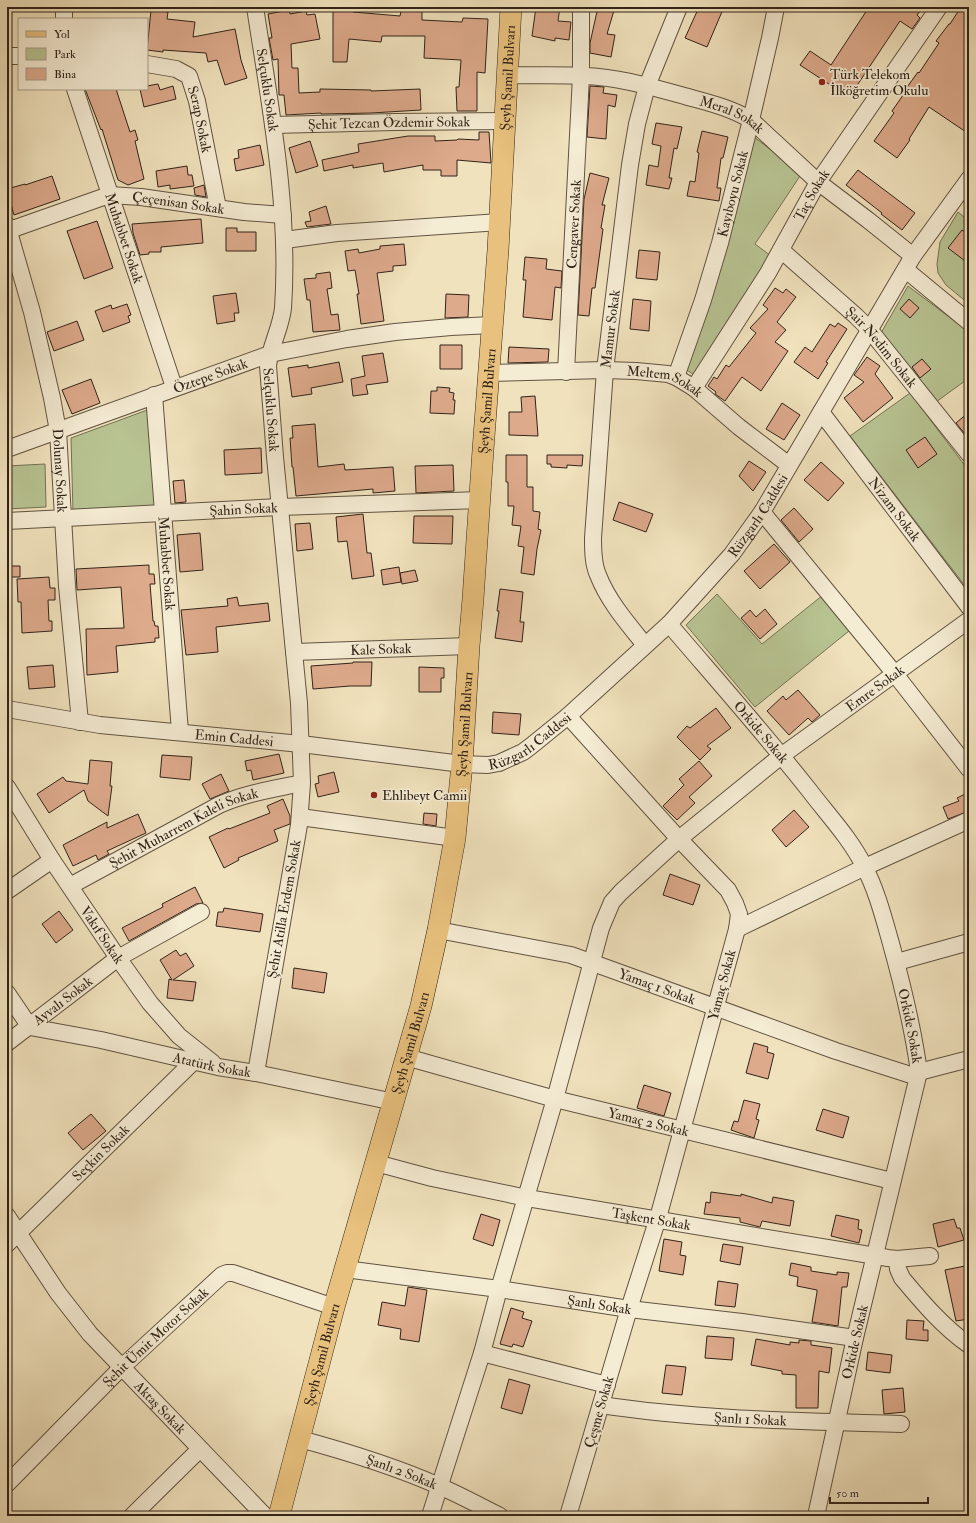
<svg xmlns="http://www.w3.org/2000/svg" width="976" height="1523" viewBox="0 0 976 1523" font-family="'IM FELL Double Pica',serif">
	<rect width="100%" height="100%" fill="#f0e2bd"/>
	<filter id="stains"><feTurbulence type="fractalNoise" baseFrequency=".005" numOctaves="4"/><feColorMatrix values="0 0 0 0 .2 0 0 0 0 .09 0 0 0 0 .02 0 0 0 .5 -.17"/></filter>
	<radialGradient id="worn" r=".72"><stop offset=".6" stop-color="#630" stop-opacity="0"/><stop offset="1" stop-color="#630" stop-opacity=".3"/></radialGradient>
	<!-- green -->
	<path fill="#b8c392" stroke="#747355" d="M754,137L802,173L755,244L771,256L697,377L687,370Z
		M958,212L969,221V304L946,285L938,273L937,264L940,242Z
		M908,286L969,332V378L936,402L881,333Z
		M910,393L969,471V591L850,436Z
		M150,409L158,506L73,512L71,438Z
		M45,464L46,507L7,509V466Z
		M717,594L762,644L823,595L849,631L755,707L686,625Z"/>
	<!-- building -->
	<path fill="#ddaa8c" stroke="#312318" d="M333,7H354L353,12L400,16L401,11H422V20L462,22L463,18L488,19L485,73L477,72V111H457L456,87H459L461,60L424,58L425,36H382L381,42L349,39L347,62H333Z
		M536,7H560L558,21L571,22L569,40L555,38V41L532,36Z
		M598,7H615L607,34L615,35L611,57L590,53V43Z
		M699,7H724L707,47L685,38Z
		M869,7H923L917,15L920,18L912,29L900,21L854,90L852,88L847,96L800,65L810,51L831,65Z
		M961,7H969V134L929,107L909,139L910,140L897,158L874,141L894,113L892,111L906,91L905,90L918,72L919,73L939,43L936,41L949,24H950Z
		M151,10L168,12L167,19L195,22L193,37L235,29L241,60L247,78L225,85L217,60L208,62L206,53L163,50V52L147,50Z
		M289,10L290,14L306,11L307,15L315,14L320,39L291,44L292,68H298L299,93L320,92V89L371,90V91L420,89L421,110L371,113L321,114V113L286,115L284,95H279L278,59L273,60L269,38H272L268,14Z
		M158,84L160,90L173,86L176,99L144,107L140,89H147V86Z
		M590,86L604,87L603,93L617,95L615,107L608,105L606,139L587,137Z
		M85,89H116L130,132L135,130L138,140L135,141L144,179L128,185L118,180L102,129L101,130Z
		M656,123L682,127L677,149L674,148L669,178H672L669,189L646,185L649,165L658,167L661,146L652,144Z
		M702,131L728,137L723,158H721L717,188H721L719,201L687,196L690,181L695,182L699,153L697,152Z
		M479,132H489L491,163L457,160V176H441V170H423V165L384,172L383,163L353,168V165L324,171L322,160L359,152L358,144L408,136H435V141L457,140L458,139L479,140Z
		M310,141L318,166L296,173L289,148Z
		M260,145L264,165L236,171L234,159L239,158L238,150Z
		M187,166L188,175H192L194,186L170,189V185L158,187L156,171Z
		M858,170L915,213L902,230L881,214L882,213L846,185Z
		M590,173L609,178L602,205H605L601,228L603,229L595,288H592L589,316L578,315L584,199Z
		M52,176L60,199L14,215L7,189L25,184V185Z
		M204,185L206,197L195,195L194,188Z
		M326,206L331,224L307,227L305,222L311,221L309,212Z
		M201,219L203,243L161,247V252H149V254L140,255L133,233L132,224Z
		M97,221L113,268L84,279L67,231Z
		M226,228H237V232H256V251H226Z
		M962,230L969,235V264L948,248Z
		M404,244L406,265L393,266V271L377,273L384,321L361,324L357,294H359L355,270L348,271L345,251L358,249L359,253L380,249V246Z
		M639,250L660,252L657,280L636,278Z
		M525,257L547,259L546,269L562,271L561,288L555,287L552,320L523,317L526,280H523Z
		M330,272L332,288L327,289L331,315L338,314L340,330L313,332L310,300H307L304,279L316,278V274Z
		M775,288L783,293L786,289L796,297L777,322L786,330L775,342L788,351L761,391L742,377L725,401L715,394L716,392L708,386L714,377L717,379L726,365L729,367L756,333L750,328L768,309L763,305Z
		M236,293L239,313H234L235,321L217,324L213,296Z
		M446,294L469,295L468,317L445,318Z
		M633,299L651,301L649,331L630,329Z
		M909,299L919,308L910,318L900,309Z
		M127,304L131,315L128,316L130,322L103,332L95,311L111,305L112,309Z
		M77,321L84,340L54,351L47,332Z
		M838,323L847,329L826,362L828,363L818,379L794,362L805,347L812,352L830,324L835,327Z
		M440,345H462V369H440Z
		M509,347L549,349L548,362L508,363Z
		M383,353L388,382L366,385L368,394L353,396L351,379L365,376L362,356Z
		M867,357L880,366L875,374L893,398L863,422L844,398L864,382L854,375Z
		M922,359L931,369L920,378L912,367Z
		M339,362L343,382L311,388L312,394L292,397L288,368L308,365V368Z
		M91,379L100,403L72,414L62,390Z
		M437,387L450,388L449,392L454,393L453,400H455L454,414L430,413L431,391H437Z
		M535,396L538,436L509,435V412H522L521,397Z
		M782,403L800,415L784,440L766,429Z
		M969,412V439L956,423Z
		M315,424L318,467L344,464L345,470L393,467L395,491L373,493V489L296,496L293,467H292L290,438H293L292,426Z
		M925,437L937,454L918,468L906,450Z
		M261,448L262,473L225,475L224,450Z
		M506,455H527V487H533V511L540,512L538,529L541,530L537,549L534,575L521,573L524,547L518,546L521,526L512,525L514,506H508V482H506Z
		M547,455H583L582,466L567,465V468L551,467V464H547Z
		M749,461L766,472L753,491L739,476Z
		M821,462L844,483L828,501L804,480Z
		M453,465L454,491L416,493L415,466Z
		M184,480L186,502L175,503L173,481Z
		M619,502L653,514L646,532L613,520Z
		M794,508L813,529L799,542L781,520Z
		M363,514L367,553H371L374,576L352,579L347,541L338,542L336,517Z
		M414,516H453L452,544L413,543Z
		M310,523L313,549L297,551L295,524Z
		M200,533L203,570L180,572L177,535Z
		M774,544L790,562L760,589L744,571Z
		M149,565V574H154L155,584H150L153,621H154L155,626H158L159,638H155V642L116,646L118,672L87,675L86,629L124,628L121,587L77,590L76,569Z
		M7,566H20V577H7Z
		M399,567L401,582L383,585L381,570Z
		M415,570L418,581L402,584L400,573Z
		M49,577L50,588H55V600H48L49,621H52V631L22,633L21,602H18L17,579Z
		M500,589L523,592L520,622H524L522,642L495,638L499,611H497Z
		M237,597L239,606L268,603L270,621L216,627L218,652L186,655L181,610L228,606L227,599Z
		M765,609L777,624L760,639L741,618L750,610L756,617Z
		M353,662H372L371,686H350L313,689L311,666L353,663Z
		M53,665L55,687L29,689L27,667Z
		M419,667L444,668V678H441V692H419Z
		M798,690L820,715L812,722L808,718L789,735L767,711L783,696L786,700Z
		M716,708L731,728L707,746L711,749L700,760L677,737L687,726L690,728Z
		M493,712L521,714L519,735L492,733Z
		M279,754L284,773L253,780L251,770L247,771L245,761Z
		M162,755L192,757L190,780L160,777Z
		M90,760L112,762L110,786H112L108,816L88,801L84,790L49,813L37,794L63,777L66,781L88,784Z
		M699,761L712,776L689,797L695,803L677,820L663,806L684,785L679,779Z
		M334,772L339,792L318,797L315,784L319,783L318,776Z
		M221,774L229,791L210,799L202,784Z
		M969,792V811L948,819L943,807L959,801L957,798Z
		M283,799L290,816V824L274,830L278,841L238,858L239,860L224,868L209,837L228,828L229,829L270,813L267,806Z
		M794,810L809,827L786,847L772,830Z
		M424,813L437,814L436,826L423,824Z
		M138,814L146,833L107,851L109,854L98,860L96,855L73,866L63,845L107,822V828Z
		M670,874L700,885L693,905L663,895Z
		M195,887L203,903L196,904L129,941L122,928L163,907L162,904Z
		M224,908L263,914L260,932L216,926L218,912H223Z
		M59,911L73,930L56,943L42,924Z
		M176,950L180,956L186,953L194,966L173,980L196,982L193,1001L167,998L169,979L172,980L160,960Z
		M294,968L327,973L324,993L292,988Z
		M754,1043L768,1047L767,1052L774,1054L768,1079L746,1073Z
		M644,1085L671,1093L664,1116L637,1108Z
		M744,1100L760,1104L756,1119L759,1120L754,1138L731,1130L734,1121L738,1122Z
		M823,1109L849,1117L843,1138L816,1130Z
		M91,1114L106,1131L83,1150L68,1133Z
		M711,1192L741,1196V1194L772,1203L773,1197L794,1201L790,1226L762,1221L760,1227L740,1222V1218L704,1214L706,1202L710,1203Z
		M481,1214L500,1220L493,1246L473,1239Z
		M836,1215L859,1220L858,1229L862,1230L859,1243L831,1236Z
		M954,1219L957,1228H960L964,1240L938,1247L933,1224Z
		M664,1239L682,1242L680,1255L686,1256L683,1275L659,1271Z
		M723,1244L743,1247L740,1265L720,1261Z
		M791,1263L811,1267V1271L837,1275V1272L849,1273L847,1287H842L838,1326L812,1322L817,1292V1290L797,1286L798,1277L789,1275Z
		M965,1266L969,1289V1319L956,1321L945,1270Z
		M718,1281L738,1284L735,1307L715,1305Z
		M408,1287L427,1290L419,1342L400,1339L401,1329L378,1325L382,1302L405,1306Z
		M511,1308L524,1312L522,1318L532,1321L523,1347L513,1344L512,1347L500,1344Z
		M907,1320L924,1321L923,1330H928V1341L906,1339Z
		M707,1336L734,1338L732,1360L705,1358Z
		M756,1339L790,1345V1342L799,1343V1340L811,1341V1345L832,1348L829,1373L819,1371L818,1408H796V1375L782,1374V1371L751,1365Z
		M868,1352L892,1355L890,1373L866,1370Z
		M666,1365L686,1367L682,1395L662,1393Z
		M509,1379L530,1385L522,1414L501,1408Z
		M903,1388L905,1412L884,1414L882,1390Z"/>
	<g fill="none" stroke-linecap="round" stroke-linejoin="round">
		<!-- minor casing -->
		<g stroke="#615341" stroke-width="18">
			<g id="minor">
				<path id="s1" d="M255,7C270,106 290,207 283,308C281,328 270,346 268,366L275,457L299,703L302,783L299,825L256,1073"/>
				<path d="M64,19V7"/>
				<path d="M7,56H19"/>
				<path id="s2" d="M147,64L176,69L189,76L197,101L218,208"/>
				<path id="s3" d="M507,75C537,76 568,74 599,77C629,80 659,89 688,97C710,103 731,108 751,120L818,182L868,220L913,256"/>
				<path id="s4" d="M75,89L174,387"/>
				<path id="s5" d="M273,125L395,122L504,121"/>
				<path id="s6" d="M7,225L32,312L52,398L58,431L67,586L80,722"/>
				<path id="s7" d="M7,231L109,195L141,197L244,212L283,215"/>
				<path d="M285,240L337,233L500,222"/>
				<path id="s8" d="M781,250L856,316L869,329L969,454"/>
				<path d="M906,270L969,322"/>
				<path id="s9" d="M566,372L581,76V7"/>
				<path id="s10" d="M489,373L605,370L636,371L668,374L676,377L694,388L739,427L789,465"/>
				<path id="s11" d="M676,377L703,300L720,243L751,120L770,38L776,7"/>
				<path id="s12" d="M694,388L768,273L818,182L939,7"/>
				<path id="s13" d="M154,395L180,732"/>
				<path id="s14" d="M821,412L969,607"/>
				<path id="s15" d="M7,449L270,354L347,339L395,332L451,327L492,325"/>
				<path d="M762,512L895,674L969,769"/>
				<path id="s16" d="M7,521L280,507L480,500"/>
				<path id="s17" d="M669,624C716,679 764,733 809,790C828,815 850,838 864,866C876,889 883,915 890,940C902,983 913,1028 919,1072L855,1338L816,1516"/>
				<path id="s18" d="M645,645C628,624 608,601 598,575C593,564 593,550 593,538L605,370L630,165L637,124L647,86L679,7"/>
				<path id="s19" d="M294,652L469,646"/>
				<path id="s20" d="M7,709L100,725L301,744L462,764L488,765L499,763L523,752L531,746L568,716L669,624L732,554L762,512L913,256L969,179"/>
				<path d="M568,716L679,839L728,890L735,903L739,914L737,929L658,1218L629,1309L568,1516"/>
				<path id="s21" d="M7,787L52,860L118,958L150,1003L179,1036L213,1063"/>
				<path d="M300,817L455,838"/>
				<path id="s22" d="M70,886L219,805C246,793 274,789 302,783"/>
				<path d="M7,891L52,860"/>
				<path d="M737,929L865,867L969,820"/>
				<path id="s23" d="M438,930L571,955L836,1051L917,1077"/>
				<path d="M897,962L969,942"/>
				<path id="s24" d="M7,993L30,1027L101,1040L218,1067L256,1073L394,1102"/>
				<path id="s25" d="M7,1043L118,958L201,912"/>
				<path id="s26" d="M406,1057L555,1099L892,1181"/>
				<path d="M919,1072L969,1059"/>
				<path id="s27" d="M376,1163L432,1178L527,1198L888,1258L897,1259L930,1256"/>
				<path id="s28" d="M7,1216L58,1293L90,1334L265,1516"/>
				<path id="s29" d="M7,1244L194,1061"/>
				<path d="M897,1259L898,1269L902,1278C922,1302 943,1327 969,1345"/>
				<path id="s30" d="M345,1269L499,1289L629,1309L742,1322L855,1338"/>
				<path d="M482,1353L607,1385"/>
				<path id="s31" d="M601,1405C701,1420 801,1421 901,1424"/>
				<path id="s32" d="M300,1439C348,1452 394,1466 439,1486C460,1495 480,1506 500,1516"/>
				<path id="s33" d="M7,1484L121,1368L222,1275L227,1273H233L334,1307"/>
				<path d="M132,1516L200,1449"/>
				<path id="s34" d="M430,1516L482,1353L499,1289L555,1099L601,928L612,902L621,892L679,839L781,756L969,620"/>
			</g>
		</g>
		<!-- major casing -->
		<g stroke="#312318" stroke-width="22">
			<g id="major">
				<path id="s35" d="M279,1516L334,1307L421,1006L438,930L455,838L462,764L469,646L473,599L483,450L498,250L511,7"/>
			</g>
		</g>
		<!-- minor -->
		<use href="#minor" stroke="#f5ecd4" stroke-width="16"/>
		<!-- major -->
		<use href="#major" stroke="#e8c17e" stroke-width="21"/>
	</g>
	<!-- markers -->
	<g fill="#8f2418" stroke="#f5ecd4" stroke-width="1.5">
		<circle cx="822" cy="82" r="4"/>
		<circle cx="374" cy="795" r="4"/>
	</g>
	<g text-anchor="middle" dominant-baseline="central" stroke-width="3.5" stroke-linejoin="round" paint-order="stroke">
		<!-- poi labels -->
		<g font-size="14" fill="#312318" stroke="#f5ecd4" text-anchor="start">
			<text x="830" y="74">Türk Telekom<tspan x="830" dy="16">İlköğretim Okulu</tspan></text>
			<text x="382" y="795">Ehlibeyt Camii</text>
		</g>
		<!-- street labels -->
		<g font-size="14" fill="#312318" stroke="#f5ecd4">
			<text stroke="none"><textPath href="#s35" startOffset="1463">Şeyh Şamil Bulvarı</textPath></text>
			<text stroke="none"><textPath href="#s1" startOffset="84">Selçuklu Sokak</textPath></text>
			<text stroke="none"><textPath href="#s3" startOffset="231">Meral Sokak</textPath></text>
			<text stroke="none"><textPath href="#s2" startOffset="89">Serap Sokak</textPath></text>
			<text stroke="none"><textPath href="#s5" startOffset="116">Şehit Tezcan Özdemir Sokak</textPath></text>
			<text stroke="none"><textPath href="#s11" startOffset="192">Kayıboyu Sokak</textPath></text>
			<text stroke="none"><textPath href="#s12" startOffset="226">Taç Sokak</textPath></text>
			<text stroke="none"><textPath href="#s7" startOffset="178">Çeçenisan Sokak</textPath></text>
			<text stroke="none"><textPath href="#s9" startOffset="148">Cengaver Sokak</textPath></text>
			<text stroke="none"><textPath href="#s4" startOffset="157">Muhabbet Sokak</textPath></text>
			<text stroke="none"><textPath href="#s18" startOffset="332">Mamur Sokak</textPath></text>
			<text stroke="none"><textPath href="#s8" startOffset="140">Şair Nedim Sokak</textPath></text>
			<text stroke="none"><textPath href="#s15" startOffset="216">Öztepe Sokak</textPath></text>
			<text stroke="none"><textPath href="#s10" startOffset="178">Meltem Sokak</textPath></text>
			<text stroke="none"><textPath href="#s35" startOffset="1139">Şeyh Şamil Bulvarı</textPath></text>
			<text stroke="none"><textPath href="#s1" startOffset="407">Selçuklu Sokak</textPath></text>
			<text stroke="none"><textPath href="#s6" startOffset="252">Dolunay Sokak</textPath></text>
			<text stroke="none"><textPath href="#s14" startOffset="122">Nizam Sokak</textPath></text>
			<text stroke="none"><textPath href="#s16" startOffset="237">Şahin Sokak</textPath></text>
			<text stroke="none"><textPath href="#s20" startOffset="857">Rüzgarlı Caddesi</textPath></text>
			<text stroke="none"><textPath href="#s13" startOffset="169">Muhabbet Sokak</textPath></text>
			<text stroke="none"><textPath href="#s19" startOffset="87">Kale Sokak</textPath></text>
			<text stroke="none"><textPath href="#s34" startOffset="980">Emre Sokak</textPath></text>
			<text stroke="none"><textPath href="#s35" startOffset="815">Şeyh Şamil Bulvarı</textPath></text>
			<text stroke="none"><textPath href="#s17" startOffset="142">Orkide Sokak</textPath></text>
			<text stroke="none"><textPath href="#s20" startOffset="533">Rüzgarlı Caddesi</textPath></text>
			<text stroke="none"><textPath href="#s20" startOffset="229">Emin Caddesi</textPath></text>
			<text stroke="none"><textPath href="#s22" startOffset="128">Şehit Muharrem Kaleli Sokak</textPath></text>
			<text transform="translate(284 909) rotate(-80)">Şehit Atilla Erdem Sokak</text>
			<text stroke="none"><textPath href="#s21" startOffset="176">Vakıf Sokak</textPath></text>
			<text transform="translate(722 985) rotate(-75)">Yamaç Sokak</text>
			<text stroke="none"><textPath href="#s23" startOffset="227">Yamaç 1 Sokak</textPath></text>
			<text stroke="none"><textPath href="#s25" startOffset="70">Ayvalı Sokak</textPath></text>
			<text stroke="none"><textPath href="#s17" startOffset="478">Orkide Sokak</textPath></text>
			<text stroke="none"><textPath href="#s35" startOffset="491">Şeyh Şamil Bulvarı</textPath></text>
			<text stroke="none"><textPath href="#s24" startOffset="227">Atatürk Sokak</textPath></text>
			<text stroke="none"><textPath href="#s26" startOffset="251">Yamaç 2 Sokak</textPath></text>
			<text stroke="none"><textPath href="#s29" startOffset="131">Seçkin Sokak</textPath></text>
			<text stroke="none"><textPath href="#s27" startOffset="281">Taşkent Sokak</textPath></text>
			<text stroke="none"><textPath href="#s30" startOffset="257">Şanlı Sokak</textPath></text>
			<text stroke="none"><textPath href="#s33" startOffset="209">Şehit Ümit Motor Sokak</textPath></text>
			<text transform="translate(855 1342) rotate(-77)">Orkide Sokak</text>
			<text stroke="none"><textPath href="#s35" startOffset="167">Şeyh Şamil Bulvarı</textPath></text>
			<text stroke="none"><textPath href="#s28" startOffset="246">Aktaş Sokak</textPath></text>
			<text transform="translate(599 1412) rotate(-74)">Çeşme Sokak</text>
			<text stroke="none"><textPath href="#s31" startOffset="150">Şanlı 1 Sokak</textPath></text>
			<text stroke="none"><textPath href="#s32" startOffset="107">Şanlı 2 Sokak</textPath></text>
		</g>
	</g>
	<!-- margin -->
	<rect width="976" height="1523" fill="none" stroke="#f0e2bd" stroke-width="24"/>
	<rect x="8" y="8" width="960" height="1507" fill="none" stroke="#312318" stroke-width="2"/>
	<rect x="12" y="12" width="952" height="1499" fill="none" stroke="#312318"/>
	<!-- legend -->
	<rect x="18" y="18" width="130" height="72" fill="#f5ecd4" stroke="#a79c89"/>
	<rect x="26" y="31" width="20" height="6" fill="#e8c17e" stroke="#a79c89"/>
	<text x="54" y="38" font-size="12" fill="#312318">Yol</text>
	<rect x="26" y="48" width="20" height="12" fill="#b8c392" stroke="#a79c89"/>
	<text x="54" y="58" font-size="12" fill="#312318">Park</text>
	<rect x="26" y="68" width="20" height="12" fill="#ddaa8c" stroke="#a79c89"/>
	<text x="54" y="78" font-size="12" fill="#312318">Bina</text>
	<!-- scale -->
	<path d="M830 1497v6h98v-6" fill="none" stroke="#312318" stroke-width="2"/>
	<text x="836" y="1497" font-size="12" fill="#312318" stroke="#f5ecd4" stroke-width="3" paint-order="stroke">50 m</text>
	<rect width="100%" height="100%" filter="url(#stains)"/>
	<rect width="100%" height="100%" fill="url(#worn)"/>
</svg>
